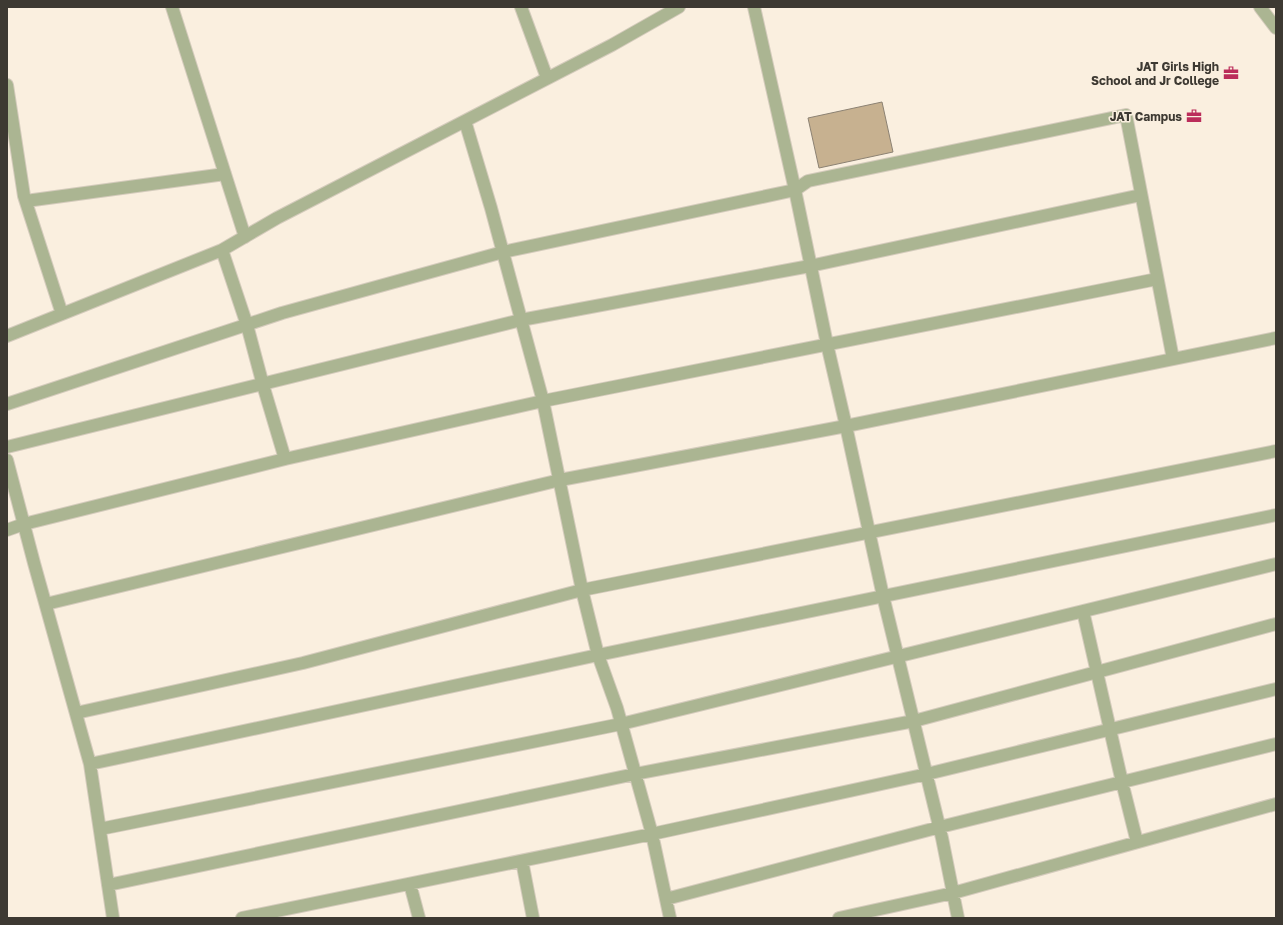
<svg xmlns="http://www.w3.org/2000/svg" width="1283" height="925" viewBox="0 0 1283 925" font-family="'Golos Text',sans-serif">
	<rect width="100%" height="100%" fill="#faefdf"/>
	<!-- building -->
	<path fill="#c7b190" stroke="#8c8273" d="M882,102L893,152L819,168L808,118Z"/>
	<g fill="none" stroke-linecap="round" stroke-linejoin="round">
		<!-- street casing -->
		<g stroke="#d4cbbc" stroke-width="14">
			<path id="street" d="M172,7L245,237
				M521,7L547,78
				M754,7L795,190L827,344L846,426L883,596L942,838L958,918
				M1260,7L1276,28
				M7,85L24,196L62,314
				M465,121L491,208L543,401L582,590L598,655L617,708L652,834L670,918
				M26,201L225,174
				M222,250L247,325L263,385L285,459
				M7,336L222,250L277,218L612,45L679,7
				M7,404L282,313L503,252L795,190L808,181L1126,115L1173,359
				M7,447L521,320L810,266L1141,195
				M7,460L34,563L90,764L113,918
				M7,530L24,524L285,459L543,401L1157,279
				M46,604L560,480L846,426L1276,338
				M1083,611L1122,782L1137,842
				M76,713L303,663L582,590L1276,451
				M90,764L598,655L1276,515
				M100,829L621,724L1276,564
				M522,861L533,918
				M410,884L419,918
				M108,885L635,774L914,721L1276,624
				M666,899L940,827L1276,744
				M242,918L652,834L927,774L1276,689
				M839,918L953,893L1276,804"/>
		</g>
		<!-- street -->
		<use href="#street" stroke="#abb592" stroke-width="12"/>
	</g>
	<!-- icons -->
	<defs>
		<g id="office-bare" transform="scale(1.2)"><path d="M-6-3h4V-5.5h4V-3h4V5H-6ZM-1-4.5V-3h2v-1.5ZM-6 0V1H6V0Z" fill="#bb2c5a" stroke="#faefdf" stroke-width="2.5" paint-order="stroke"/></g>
	</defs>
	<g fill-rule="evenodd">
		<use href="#office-bare" x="1231" y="73"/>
		<use href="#office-bare" x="1194" y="116"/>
	</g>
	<g text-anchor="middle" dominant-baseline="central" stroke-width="3" stroke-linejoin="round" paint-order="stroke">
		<!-- poi labels -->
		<g font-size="12" font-weight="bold" fill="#3d3932" stroke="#faefdf" text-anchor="end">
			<text x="1219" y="66">JAT Girls High<tspan x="1219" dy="14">School and Jr College</tspan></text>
			<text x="1182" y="116">JAT Campus</text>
		</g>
	</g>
	<!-- border -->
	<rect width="1283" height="925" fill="none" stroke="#3d3932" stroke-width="16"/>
</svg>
